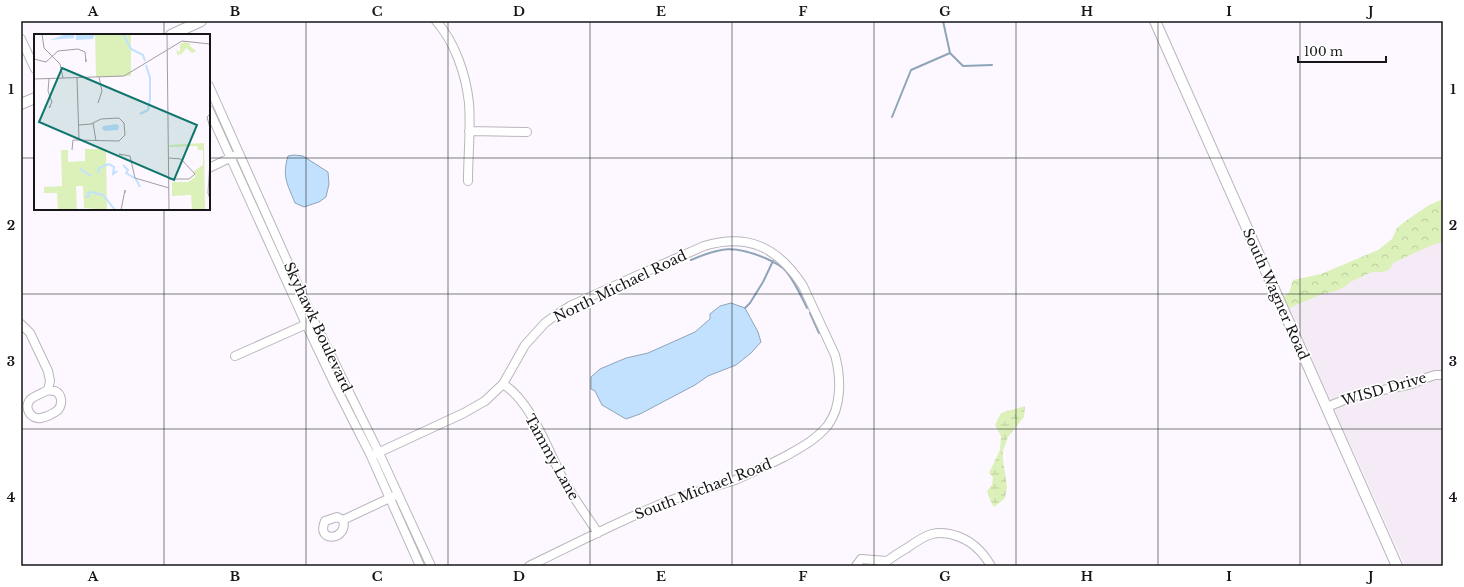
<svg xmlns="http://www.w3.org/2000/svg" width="1464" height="587" viewBox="0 0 1464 587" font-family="'Libre Baskerville',serif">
	<defs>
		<pattern id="forest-crowns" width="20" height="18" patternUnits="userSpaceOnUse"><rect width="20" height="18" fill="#dcf1ba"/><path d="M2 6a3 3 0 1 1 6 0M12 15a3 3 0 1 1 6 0" fill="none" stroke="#bcce9f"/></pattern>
		<pattern id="wetland-marsh" width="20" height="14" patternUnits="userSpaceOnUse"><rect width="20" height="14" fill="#dcf1ba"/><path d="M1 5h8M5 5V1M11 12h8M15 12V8" fill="none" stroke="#bcce9f"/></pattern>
	</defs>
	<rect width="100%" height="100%" fill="#fdf8ff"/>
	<!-- built -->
	<path fill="#f5ebf7" d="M1443,236V566H1405L1288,306Z"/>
	<!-- forest -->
	<path fill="url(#forest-crowns)" d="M1443,199V242L1432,245L1393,263L1390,269L1383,272H1372L1350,282L1346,286L1336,291L1322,294L1287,309L1282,297L1289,293L1293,280L1321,274L1378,250L1392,239L1397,228L1404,222L1429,205Z"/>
	<!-- wetland -->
	<path fill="url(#wetland-marsh)" d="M1025,406L1024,417L1008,437L1003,451V459L1007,487L1005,498L994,507L990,500L987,491L992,485L993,477L989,473L1000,450L1001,436L995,425L1001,413Z"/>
	<!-- water -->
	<path fill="#c1e1fe" stroke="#8ea4b9" d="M294,155L303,156L328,172L329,184L326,197L319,202L304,207L295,203C287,183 282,177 288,156Z
		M731,303L745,308L758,332L761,342L751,353L736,365L708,376L695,385L640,414L626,419L602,405L595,391L591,389V377L600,369L626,358L648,353L695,332L710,319V314L720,306Z"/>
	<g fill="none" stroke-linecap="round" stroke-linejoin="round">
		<!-- stream -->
		<path stroke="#8ea4b9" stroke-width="2" d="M950,53L963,66L992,65
			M892,117L911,70L950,53L943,21
			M691,260C721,247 734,245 765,258C772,261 781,265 786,271C795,282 801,296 807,308
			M745,308L750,303L763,282L773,261
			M810,313L819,333"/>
		<!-- minor casing -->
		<g stroke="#bab5bc" stroke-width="10">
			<path id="minor" d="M436,21C455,42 466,75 469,103C471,129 468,155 468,181
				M21,39L35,69
				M209,86L314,321L379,453L431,566
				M209,110L306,324L335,385L371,456L420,566
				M469,131L527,132
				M209,168L234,156
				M21,324L30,333L48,371L50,381L48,390
				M235,356L309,323
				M503,384C530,401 546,445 560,473C570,494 585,513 598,533
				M48,390C49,391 54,391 55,391C62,394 63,404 58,410C54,413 46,417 41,418C30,420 23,406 31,399C36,395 43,393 48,390Z
				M1327,407L1354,396L1412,384L1426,378L1435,375H1443
				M371,456L464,413L485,401L503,384L525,345L545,323L556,315L570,306L636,276L704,246C748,233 778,247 803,286L835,355C841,377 842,406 828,425C816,440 800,448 784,457C768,465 752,473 735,480C711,488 687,494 663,503C617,522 573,545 529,566
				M337,517L343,520C349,540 315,544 325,521Z
				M343,520L394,496
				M856,566L861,559L887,561
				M882,566C889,558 899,553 907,548C914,543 924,536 932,534C949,530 969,539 980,551C984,555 988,561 991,566"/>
		</g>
		<!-- major casing -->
		<g stroke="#bab5bc" stroke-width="12">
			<path id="major" d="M1155,21C1235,203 1317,384 1397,566
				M171,35L201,21
				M21,104L35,98"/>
		</g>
		<!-- minor -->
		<use href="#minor" stroke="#fff" stroke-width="8"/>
		<!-- major -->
		<use href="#major" stroke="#fff" stroke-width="10"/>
	</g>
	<!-- grid -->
	<path fill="none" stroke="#171517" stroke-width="1" stroke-opacity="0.55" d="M164,21V35M306,21V566M448,21V566M590,21V566M732,21V566M874,21V566M1016,21V566M1158,21V566M1300,21V566M21,158H35M209,158H1443M164,209V566M21,294H1443M21,429H1443"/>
	<g text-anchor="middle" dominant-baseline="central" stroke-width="3.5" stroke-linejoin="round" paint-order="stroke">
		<!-- street labels -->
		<g font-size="14" fill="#171517" stroke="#fff">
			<text transform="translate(620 286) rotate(-26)">North Michael Road</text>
			<text transform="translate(1276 294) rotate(66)">South Wagner Road</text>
			<text transform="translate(318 327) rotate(65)">Skyhawk Boulevard</text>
			<text transform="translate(1384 389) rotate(-16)">WISD Drive</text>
			<text transform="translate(552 457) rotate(61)">Tammy Lane</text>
			<text transform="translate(703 489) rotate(-21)">South Michael Road</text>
		</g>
	</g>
	<!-- overview -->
	<g transform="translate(34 34)">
		<rect width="176" height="176" fill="#fdf8ff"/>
		<path d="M61,0H97V42L62,43ZM151,8L157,10L155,11L162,17L158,19L152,14L147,21L146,19L144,22L142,16L146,18V10ZM170,109L171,176H158L157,161L138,162V148H154L161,143L160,137L169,131V116H164L163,112L135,113L136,111ZM51,115H72L73,176L50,174L49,152H42L43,176H24L23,159H10V153L28,152L27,116H34V128L51,127Z" fill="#dcf1ba"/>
		<path d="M32,0H40V4L16,6ZM61,0L59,5L42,6V1ZM83,90L85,92L84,96L71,97L68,95L69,92Z" fill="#c1e1fe"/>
		<path fill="none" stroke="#c1e1fe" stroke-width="2" d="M89,0L97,15L109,21L111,27M106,80L114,76L116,65V44L112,31M89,131L94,136L92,139L102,145L106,153M46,135L57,142M64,139L65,134L75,130L80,133L79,140L83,137M51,163L55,162L54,159L57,158L69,161L81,176"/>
		<path fill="none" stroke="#a19da2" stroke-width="1" d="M8,0L10,14L26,30L29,44M133,0L135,176M0,25L12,28L24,17L44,15L51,18L52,28V25M43,44L45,106M0,45L90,42L148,7L176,10M15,45L14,57L18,68L15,74L17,72M64,69L68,57L65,43M176,80L173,83L176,94M59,89L62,107M38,116L39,106L85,107L91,101L90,89L85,84L67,85L57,90L45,91M88,121L85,120L96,122L101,144L135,154M135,124L147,125L161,140L155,145H135M176,126L174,159L176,165M87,176L91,156V159"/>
		<path fill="#0f766e" fill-opacity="0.15" stroke="#0f766e" stroke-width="2" d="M28,34L163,91L140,146L5,88Z"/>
		<rect width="176" height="176" fill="none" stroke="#171517" stroke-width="2"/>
	</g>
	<!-- border -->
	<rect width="1464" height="587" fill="none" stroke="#ffffff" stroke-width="44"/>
	<!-- scale -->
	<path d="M1298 56v6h88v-6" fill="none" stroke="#171517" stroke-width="2"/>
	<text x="1304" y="56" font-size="12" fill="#171517" stroke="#ffffff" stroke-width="3" paint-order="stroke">100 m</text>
	<rect x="22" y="22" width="1420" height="543" fill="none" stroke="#171517" stroke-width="1.5"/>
	<g font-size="13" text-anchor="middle" font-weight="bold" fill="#171517">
		<text x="93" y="16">A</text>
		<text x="235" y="16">B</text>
		<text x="377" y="16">C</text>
		<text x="519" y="16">D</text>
		<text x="661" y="16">E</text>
		<text x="803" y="16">F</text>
		<text x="945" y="16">G</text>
		<text x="1087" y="16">H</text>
		<text x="1229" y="16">I</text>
		<text x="1371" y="16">J</text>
		<text x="11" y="94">1</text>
		<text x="1453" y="94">1</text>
		<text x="11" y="230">2</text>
		<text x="1453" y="230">2</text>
		<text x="11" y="366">3</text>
		<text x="1453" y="366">3</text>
		<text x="11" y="502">4</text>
		<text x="1453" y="502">4</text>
		<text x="93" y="581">A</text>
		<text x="235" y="581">B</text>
		<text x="377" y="581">C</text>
		<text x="519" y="581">D</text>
		<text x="661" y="581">E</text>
		<text x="803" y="581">F</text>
		<text x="945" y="581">G</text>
		<text x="1087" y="581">H</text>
		<text x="1229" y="581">I</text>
		<text x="1371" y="581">J</text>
	</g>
</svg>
